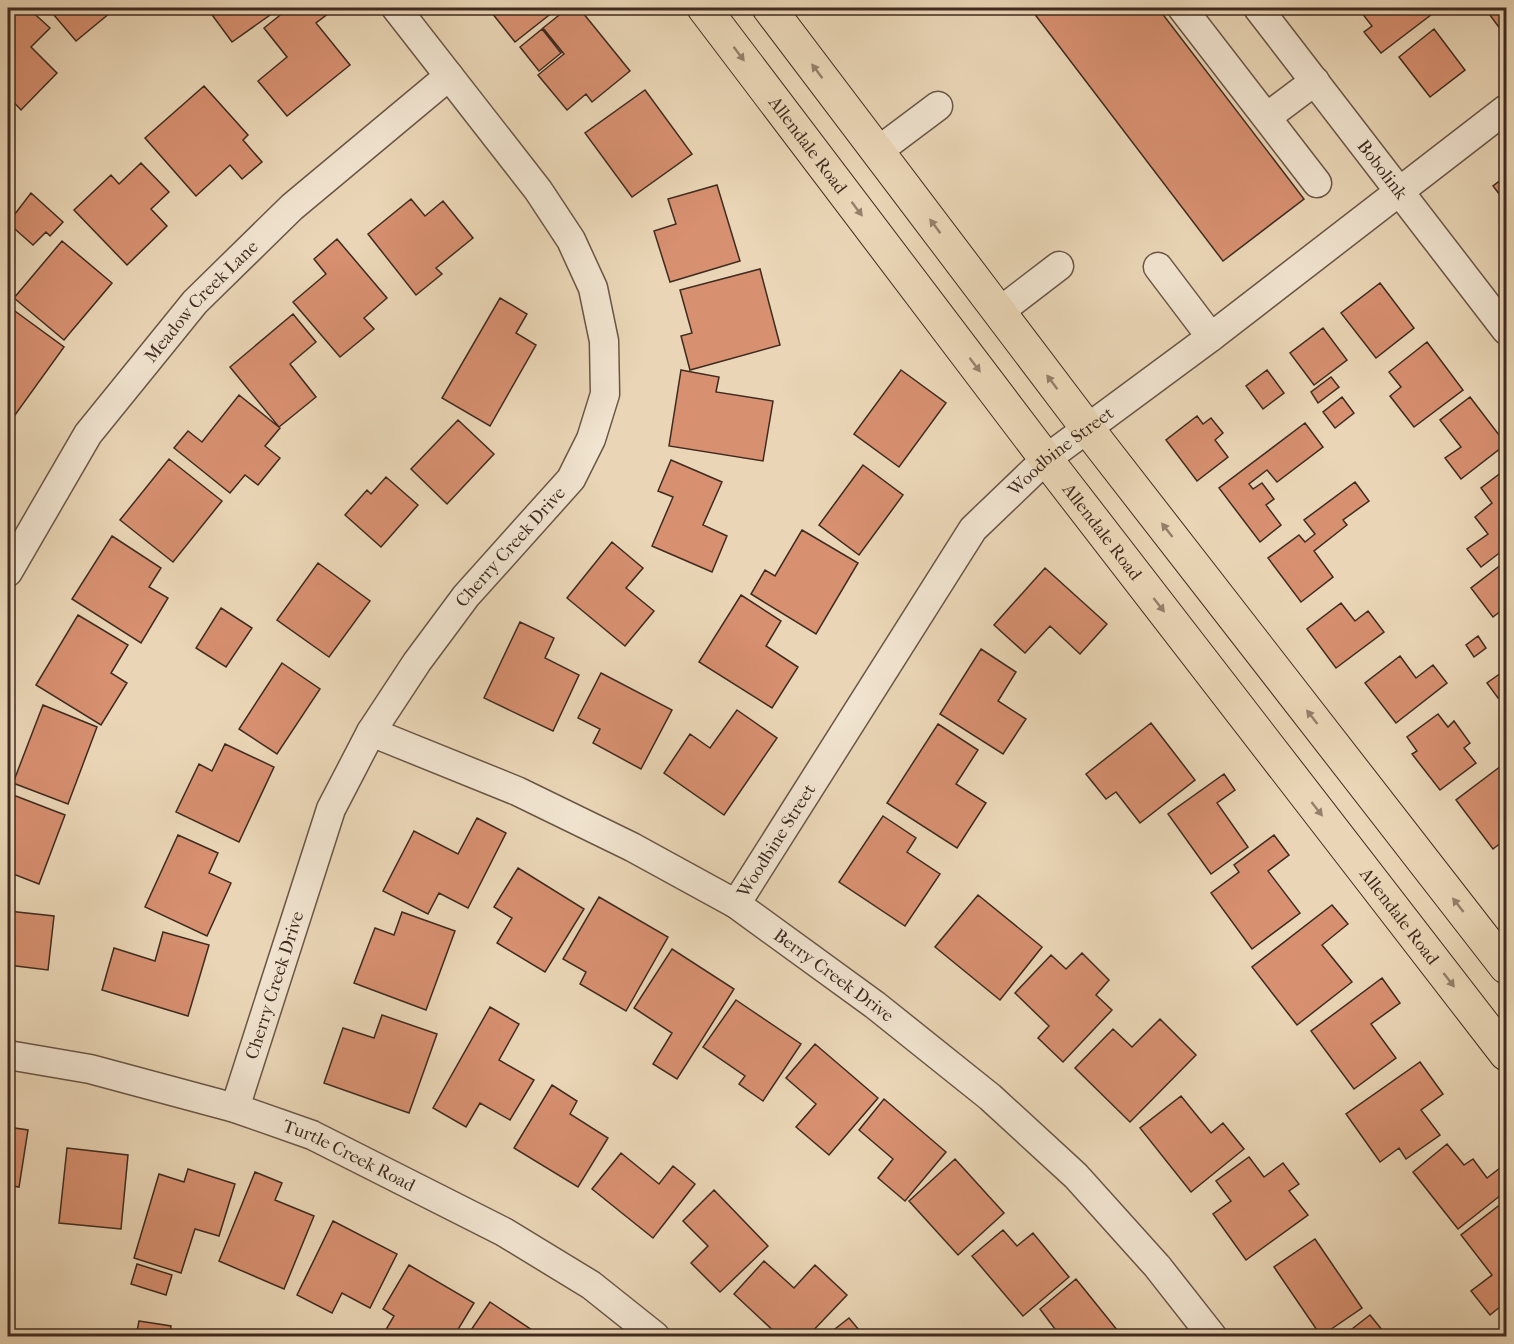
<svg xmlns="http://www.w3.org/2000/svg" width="1514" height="1344" viewBox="0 0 1514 1344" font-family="'IM FELL French Canon',serif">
	<rect width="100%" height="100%" fill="#ead6b6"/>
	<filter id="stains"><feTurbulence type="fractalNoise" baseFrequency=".00333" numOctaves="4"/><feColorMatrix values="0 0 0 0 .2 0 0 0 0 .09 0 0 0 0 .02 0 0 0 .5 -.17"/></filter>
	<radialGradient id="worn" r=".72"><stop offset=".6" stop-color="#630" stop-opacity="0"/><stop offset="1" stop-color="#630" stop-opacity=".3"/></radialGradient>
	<!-- building -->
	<path fill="#d79070" stroke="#3f2b20" stroke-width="1.5" d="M8,8H28L50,28L31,47L57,73L21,110L8,96Z
		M48,8H116L76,41Z
		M207,8H280L232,42Z
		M289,8H332L333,10L316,23L350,65L287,116L258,81L287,57L264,28Z
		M488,8H558L515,42Z
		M568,8H579L630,71L592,102L586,94L567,110L538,75L564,54L543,28Z
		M1030,8H1158L1304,199L1223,261Z
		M1358,8H1440L1381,53L1364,32L1372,26Z
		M1492,8H1506V37L1487,11Z
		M542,29L561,53L539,71L520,47Z
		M1434,29L1465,70L1430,97L1399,57Z
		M204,86L248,135L243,140L262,162L242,179L230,165L196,196L145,138Z
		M645,90L692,154L632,197L585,133Z
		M141,163L169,192L151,209L167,226L127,265L74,210L111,175L119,184Z
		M1506,176V203L1493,186Z
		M717,185L740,261L670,282L654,231L676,224L668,199Z
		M31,193L63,222L50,236L46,232L33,245L8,223Z
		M411,199L425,216L443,201L473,238L436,268L442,274L416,295L368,234Z
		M337,239L387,298L364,318L374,329L340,357L293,302L326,274L314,259Z
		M62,241L112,283L64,340L14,298Z
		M760,269L780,345L690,370L681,336L692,333L680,290Z
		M1380,283L1414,328L1376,358L1341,313Z
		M500,298L527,314L516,333L536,345L490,426L442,398Z
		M8,306L64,347L15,415L8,410Z
		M293,314L316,342L290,364L316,397L279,427L230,367Z
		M1323,328L1347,360L1314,385L1290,353Z
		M1427,342L1463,390L1414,427L1390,396L1401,387L1389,372Z
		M681,370L719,377L716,392L773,401L763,461L669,446Z
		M901,370L946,403L899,467L854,434Z
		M1267,370L1284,393L1263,409L1246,386Z
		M1331,377L1339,387L1318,403L1311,392Z
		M239,395L280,428L265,446L280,458L258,485L245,475L230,493L174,448L188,431L202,442Z
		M1342,397L1354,413L1335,428L1323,412Z
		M1470,397L1506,444L1461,479L1445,458L1461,447L1440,420Z
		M1197,416L1203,424L1211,418L1223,433L1215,440L1228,457L1197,481L1166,440Z
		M458,420L494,454L447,504L411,469Z
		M1305,423L1323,447L1277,482L1267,470L1249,484L1253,489L1262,483L1274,499L1266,505L1281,525L1260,542L1219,488Z
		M169,459L222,501L173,562L120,520Z
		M671,460L722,482L703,525L727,536L712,572L652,546L673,497L658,491Z
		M863,465L903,495L859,555L819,525Z
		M1506,469V548L1481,567L1467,549L1488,534L1475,517L1492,503L1481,488Z
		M386,477L418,505L381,547L345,515L367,490L371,494Z
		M1355,482L1369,501L1343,520L1347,525L1314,551L1333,577L1301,602L1268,558L1299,535L1305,542L1315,534L1304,520Z
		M802,530L858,563L816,634L751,594L765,570L775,576Z
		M112,536L161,568L149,587L168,598L141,643L72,599Z
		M612,542L643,568L626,588L654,611L625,646L567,598Z
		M1506,561V607L1493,617L1471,588Z
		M318,563L370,601L329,657L277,620Z
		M1045,568L1107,624L1080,654L1050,626L1025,653L994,625Z
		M741,595L781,621L766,646L798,667L772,708L699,662Z
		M1341,603L1355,621L1368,611L1384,632L1336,668L1307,629Z
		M221,608L252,628L226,667L196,648Z
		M78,615L128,645L111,673L127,683L101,725L36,685Z
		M520,622L554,638L545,658L579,675L553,731L484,698Z
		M1478,636L1486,648L1474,657L1466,645Z
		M981,649L1016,672L998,701L1026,719L1003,754L940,714Z
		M1400,656L1416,678L1433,665L1447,683L1396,723L1365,683Z
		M282,663L320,689L277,754L239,729Z
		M601,673L672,710L641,769L593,743L600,729L578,718Z
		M1501,673L1506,681V692L1498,698L1487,683Z
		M43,705L97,727L68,804L13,783Z
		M737,710L777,738L724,815L664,773L690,734L710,748Z
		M1438,714L1448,727L1454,721L1470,743L1464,748L1476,763L1440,790L1412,754L1417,751L1407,737Z
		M1151,723L1195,780L1140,823L1116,792L1106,799L1086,774Z
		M938,724L978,750L956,784L986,803L957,848L887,803Z
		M225,744L274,767L239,842L176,812L199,764L212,771Z
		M1501,766L1506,773V839L1493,849L1456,800Z
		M1224,774L1235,790L1217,803L1248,847L1211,874L1168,814Z
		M8,793L65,815L39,884L8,872Z
		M883,816L916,838L907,852L940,874L905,926L839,882Z
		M477,818L506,833L468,908L439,893L428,914L383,891L414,831L458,854Z
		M178,835L218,853L209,873L231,883L207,936L145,907Z
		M1274,835L1289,855L1268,871L1300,913L1252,949L1211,893L1239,872L1234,865Z
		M518,868L584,909L545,972L497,943L512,918L494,907Z
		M978,895L1042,947L1000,1000L935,947Z
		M599,897L668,937L626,1011L580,984L586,972L563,959Z
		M1332,905L1348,924L1322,945L1352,982L1297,1025L1252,967Z
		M8,911L54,916L48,970L8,965Z
		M402,912L455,931L426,1010L354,983L375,928L394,935Z
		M163,932L209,945L188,1016L102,990L114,948L155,961Z
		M672,949L734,989L677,1079L653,1064L672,1033L634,1008Z
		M1082,953L1109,980L1096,995L1112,1010L1063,1062L1038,1038L1049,1026L1015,993L1051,955L1066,969Z
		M1382,978L1400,1003L1371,1024L1396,1058L1354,1089L1311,1031Z
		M736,1000L801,1044L763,1101L739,1084L745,1076L703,1047Z
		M490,1007L519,1024L499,1060L534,1080L510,1120L480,1103L466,1127L433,1108Z
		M382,1015L437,1034L409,1113L324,1083L343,1028L374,1038Z
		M1160,1019L1196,1055L1130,1122L1075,1068L1113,1029L1132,1047Z
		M815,1044L878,1098L829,1155L796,1127L816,1104L786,1078Z
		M1420,1062L1443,1094L1421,1110L1440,1135L1406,1159L1399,1148L1380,1162L1346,1114Z
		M552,1085L577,1101L570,1114L608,1138L578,1187L514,1148Z
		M1181,1096L1211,1133L1223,1123L1244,1149L1191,1192L1140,1128Z
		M884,1099L946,1152L905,1201L878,1178L893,1159L859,1130Z
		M8,1127L28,1130L19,1187L8,1185Z
		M1447,1144L1464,1165L1473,1159L1487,1178L1500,1168L1506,1176V1191L1458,1229L1413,1172Z
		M67,1148L128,1155L121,1229L59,1223Z
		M621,1153L659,1184L673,1166L695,1184L653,1238L592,1189Z
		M1249,1157L1264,1177L1283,1163L1299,1184L1289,1191L1308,1215L1246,1260L1213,1214L1231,1201L1216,1181Z
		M955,1159L1004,1213L958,1255L909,1201Z
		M188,1169L235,1184L219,1236L195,1229L181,1273L134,1258L159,1174L184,1182Z
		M255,1172L282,1183L275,1200L314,1216L284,1289L219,1261Z
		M714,1190L768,1246L720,1292L691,1263L708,1246L683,1221Z
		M1506,1200V1302L1490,1315L1471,1291L1492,1275L1461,1235Z
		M333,1221L397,1254L370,1308L342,1293L332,1313L297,1295Z
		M1003,1230L1017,1246L1033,1233L1069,1277L1023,1316L972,1256Z
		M1315,1239L1362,1308L1321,1336L1274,1267Z
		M764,1261L794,1288L815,1265L847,1295L808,1336H779L734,1294Z
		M137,1264L172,1275L166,1295L131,1284Z
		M409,1265L474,1303L454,1336H390L384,1333L394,1316L383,1309Z
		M1076,1279L1122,1336H1053L1058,1333L1040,1309Z
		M490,1302L541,1336H467Z
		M1370,1315L1387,1336H1343Z
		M849,1318L864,1336H826Z
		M139,1321L171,1326L170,1336H136Z"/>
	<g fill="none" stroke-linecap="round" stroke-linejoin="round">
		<!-- minor casing -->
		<g stroke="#6a5646" stroke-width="31">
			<g id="minor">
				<path d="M1182,8L1317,183"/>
				<path id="s1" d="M1258,8L1506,330"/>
				<path d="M1267,117L1315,81"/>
				<path d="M878,151L938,106"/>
				<path d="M1158,267L1211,337"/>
				<path d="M999,312L1059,266"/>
				<path id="s2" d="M8,572L88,434L195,302L292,207L449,76"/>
				<path id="s3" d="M371,732L517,791L632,847L736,904L875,1005L990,1097L1076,1176L1157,1266L1212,1336"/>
				<path id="s4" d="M736,904L973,529L1046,459L1211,337L1506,109"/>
				<path id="s5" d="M8,1055L90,1069L235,1108L312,1135L504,1232L591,1285L655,1336"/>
				<path id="s6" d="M235,1108L331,809L371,732L417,662L466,596L571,479L591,439L605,394L604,341L593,288L571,240L538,190L396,8"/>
			</g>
		</g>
		<!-- major casing -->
		<g stroke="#3f2b20" stroke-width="35">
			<g id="major">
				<path id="s7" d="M704,8L1046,459L1506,1054"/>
				<path d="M769,8L1087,428L1506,967"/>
			</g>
		</g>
		<!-- minor -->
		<use href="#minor" stroke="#f1e4d0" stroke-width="28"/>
		<!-- major -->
		<use href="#major" stroke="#ead6b6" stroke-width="33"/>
	</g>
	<!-- one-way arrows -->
	<defs><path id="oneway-solid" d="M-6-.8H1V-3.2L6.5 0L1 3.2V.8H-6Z" transform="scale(1.5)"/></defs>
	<g fill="#94806b">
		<use href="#oneway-solid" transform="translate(739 54) rotate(53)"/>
		<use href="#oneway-solid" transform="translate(817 71) rotate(-127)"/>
		<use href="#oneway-solid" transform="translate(857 209) rotate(53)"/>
		<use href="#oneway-solid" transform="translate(935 226) rotate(-127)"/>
		<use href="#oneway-solid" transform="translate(975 365) rotate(53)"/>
		<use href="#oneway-solid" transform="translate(1052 382) rotate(-127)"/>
		<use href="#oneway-solid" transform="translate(1167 530) rotate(-128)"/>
		<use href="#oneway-solid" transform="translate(1159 605) rotate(52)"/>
		<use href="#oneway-solid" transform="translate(1312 717) rotate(-128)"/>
		<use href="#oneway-solid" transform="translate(1317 809) rotate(52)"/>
		<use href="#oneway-solid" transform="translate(1458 905) rotate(-128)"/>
		<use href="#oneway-solid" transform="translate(1449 980) rotate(52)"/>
	</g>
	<g text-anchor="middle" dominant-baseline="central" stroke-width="5" stroke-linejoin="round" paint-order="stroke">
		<!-- street labels -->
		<g font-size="18" fill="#3f2b20" stroke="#f1e4d0">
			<text stroke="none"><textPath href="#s7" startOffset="172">Allendale Road</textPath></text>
			<text stroke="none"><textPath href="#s1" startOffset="204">Bobolink</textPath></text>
			<text stroke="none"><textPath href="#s2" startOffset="334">Meadow Creek Lane</textPath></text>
			<text stroke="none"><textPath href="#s4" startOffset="561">Woodbine Street</textPath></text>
			<text stroke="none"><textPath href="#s7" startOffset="658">Allendale Road</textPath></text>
			<text stroke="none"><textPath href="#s6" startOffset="633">Cherry Creek Drive</textPath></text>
			<text stroke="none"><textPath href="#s4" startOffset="75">Woodbine Street</textPath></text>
			<text stroke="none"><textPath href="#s7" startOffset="1144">Allendale Road</textPath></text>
			<text stroke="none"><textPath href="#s3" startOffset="525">Berry Creek Drive</textPath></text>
			<text stroke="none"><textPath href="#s6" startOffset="129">Cherry Creek Drive</textPath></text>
			<text stroke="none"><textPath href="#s5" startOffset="357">Turtle Creek Road</textPath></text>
		</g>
	</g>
	<!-- margin -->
	<rect width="1514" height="1344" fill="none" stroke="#ead6b6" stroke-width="30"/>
	<rect x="9" y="9" width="1496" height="1326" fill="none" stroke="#3f2b20" stroke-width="3"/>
	<rect x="15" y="15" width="1484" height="1314" fill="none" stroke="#3f2b20" stroke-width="1.5"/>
	<rect width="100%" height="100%" filter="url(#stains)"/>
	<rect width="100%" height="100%" fill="url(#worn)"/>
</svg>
